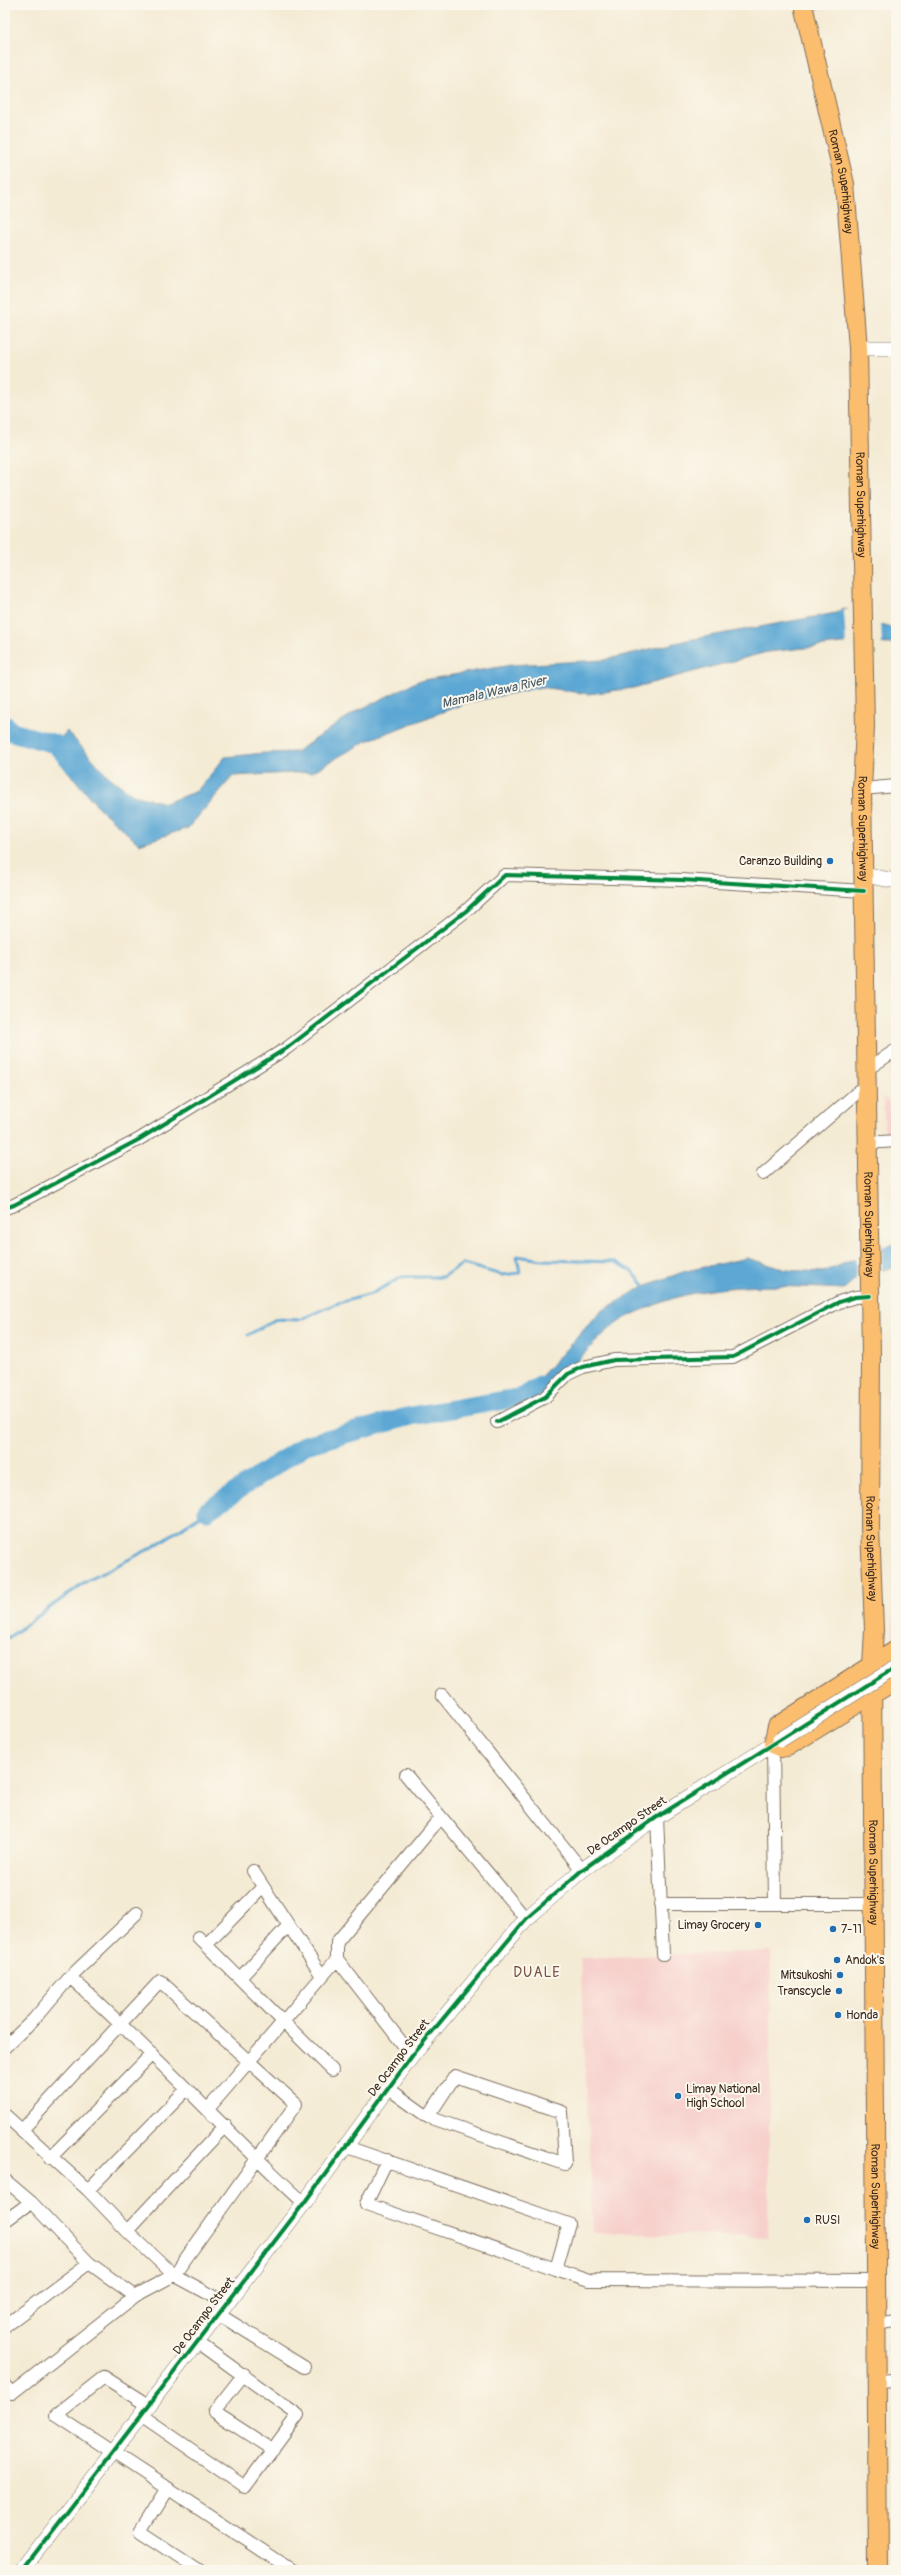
<svg xmlns="http://www.w3.org/2000/svg" width="901" height="2575" viewBox="0 0 901 2575" font-family="Pangolin,sans-serif">
	<rect width="100%" height="100%" fill="#fbf7ec"/>
	<filter id="ink" filterUnits="userSpaceOnUse"><feTurbulence type="fractalNoise" baseFrequency=".025" numOctaves="2"/><feDisplacementMap in="SourceGraphic" scale="8" xChannelSelector="R" yChannelSelector="G"/><feConvolveMatrix kernelMatrix="1 2 1 2 8 2 1 2 1" color-interpolation-filters="sRGB"/></filter>
	<filter id="wash" filterUnits="userSpaceOnUse"><feTurbulence type="fractalNoise" baseFrequency=".012" numOctaves="4" result="noise"/><feDisplacementMap in="SourceGraphic" scale="16" xChannelSelector="R" yChannelSelector="G"/><feGaussianBlur stdDeviation="0.9" result="paint"/><feColorMatrix in="noise" values="0 0 0 0 0 0 0 0 0 0 0 0 0 0 0 0 0 1.4 0 .05"/><feComposite in="paint" operator="in"/></filter>
	<g filter="url(#wash)">
		<rect width="100%" height="100%" fill="#f4ebd4"/>
		<!-- built -->
		<path fill="#f7d0cc" d="M883,1097L896,1108V1136H885Z
			M893,1564H896V1635L893,1636Z
			M771,1951L768,2237L593,2233L580,1958Z"/>
		<!-- water -->
		<path fill="#5ca7d4" stroke="#4c6879" d="M843,608L890,628H896V644L852,643L767,652L633,688L588,694L541,687L466,703L366,741L312,772L233,776L188,828L139,844L99,808L50,750L67,731L108,776L133,795L165,803L197,791L225,757L264,753L296,752L355,712L418,681L511,665L604,660L688,640L836,613Z
			M896,1243V1266L855,1279L844,1289C777,1286 712,1280 650,1307C637,1312 623,1318 612,1327C581,1353 558,1387 521,1405L518,1391L537,1381L600,1312L644,1286L686,1271L747,1258L786,1270L823,1272Z"/>
		<!-- pier -->
		<path fill="#f4ebd4" d="M844,610H852L881,622L882,646H846Z
			M882,1247V1272L856,1280L855,1257Z"/>
		<g fill="none" stroke-linecap="round" stroke-linejoin="round">
			<!-- stream -->
			<path stroke="#5ca7d4" stroke-width="3" d="M248,1335L276,1319L299,1320L335,1304L371,1294L402,1277H442L463,1264L502,1275L520,1273L517,1256L543,1260L616,1262L632,1271L647,1289
				M5,1640L85,1582L153,1547L207,1511"/>
			<!-- river -->
			<path stroke="#5ca7d4" stroke-width="19" d="M5,725L12,732L55,744L73,764
				M207,1511L305,1445L411,1416L523,1397L540,1386"/>
		</g>
	</g>
	<g filter="url(#ink)">
		<g fill="none" stroke-linecap="round" stroke-linejoin="round">
			<!-- minor casing -->
			<g stroke="#7c6e5e" stroke-width="14">
				<path id="minor" d="M862,789L896,786
					M866,1070L896,1050
					M867,1143L896,1141
					M763,1174L866,1085
					M5,1208L14,1205L138,1140L287,1048L466,911L505,875L682,880L864,891
					M497,1422L545,1397L568,1374L583,1367L614,1360L733,1357L839,1302L855,1297L870,1296
					M442,1695L582,1870
					M773,1744L775,1904
					M406,1775L526,1919
					M657,1817L663,1954
					M253,1871L322,1976
					M660,1904H874
					M198,1937L332,2070
					M206,1945L263,1887
					M70,1977C151,2050 224,2129 304,2203
					M240,1978L288,1926
					M5,2047L34,2019L70,1977L137,1913
					M412,2056L337,1959V1942L441,1817
					M389,2089L428,2117L565,2164L562,2112L455,2076L428,2117
					M208,2109L337,1959
					M5,2115L88,2190L127,2231L174,2275L226,2303
					M344,2146L569,2224L556,2269L366,2204L387,2160
					M50,2158L152,2054
					M5,2180L31,2202L89,2263L135,2296
					M88,2190L187,2089
					M5,2221L31,2202
					M127,2231L225,2126
					M556,2269L589,2280L875,2281
					M218,2314L304,2367
					M875,2324L896,2321
					M5,2326L89,2263
					M244,2374L214,2412L273,2450
					M876,2381L896,2380
					M5,2386L12,2393L135,2296L174,2275L296,2104L160,1981L22,2130
					M148,2405L104,2377L56,2415L292,2570
					M141,2415L245,2487L298,2415L197,2342
					M168,2488L140,2532L198,2570"/>
			</g>
			<!-- tertiary casing -->
			<g stroke="#7c6e5e" stroke-width="16">
				<path id="tertiary" d="M858,348H896
					M864,875L896,881
					M22,2570L304,2203L412,2056L526,1919L582,1870L657,1817L780,1740"/>
			</g>
			<!-- primary casing -->
			<g stroke="#7c6e5e" stroke-width="20">
				<g id="primary">
					<path id="s1" d="M803,5L845,184L858,348L865,727L862,789L871,1354L870,1526L874,1630L872,1666L878,2570"/>
					<path d="M896,1650L777,1726L773,1744L781,1748L787,1747L896,1680"/>
				</g>
			</g>
			<!-- minor -->
			<use href="#minor" stroke="#fff" stroke-width="12"/>
			<!-- tertiary -->
			<use href="#tertiary" stroke="#fff" stroke-width="15"/>
			<!-- primary -->
			<use href="#primary" stroke="#fbbd6e" stroke-width="18"/>
			<!-- tertiary-bridge casing -->
			<g stroke="#7c6e5e" stroke-width="16" stroke-linecap="butt">
				<path id="tertiary-bridge" d="M780,1740L896,1667"/>
			</g>
			<!-- tertiary-bridge -->
			<use href="#tertiary-bridge" stroke="#fff" stroke-width="15"/>
			<!-- cycleway casing -->
			<g stroke="#fbf7ec" stroke-width="6">
				<path id="cycleway" d="M5,1208L14,1205L138,1140L287,1048L466,911L505,875L682,880L864,891
					M497,1422L545,1397L568,1374L583,1367L614,1360L733,1357L839,1302L855,1297L870,1296
					M22,2570L304,2203L412,2056L526,1919L582,1870L657,1817L896,1667"/>
			</g>
			<!-- cycleway -->
			<use href="#cycleway" stroke="#00873e" stroke-width="4"/>
		</g>
	</g>
	<!-- markers -->
	<g fill="#1f6fb2" stroke="#fbf7ec" stroke-width="1.5">
		<circle cx="830" cy="861" r="4"/>
		<circle cx="758" cy="1925" r="4"/>
		<circle cx="833" cy="1929" r="4"/>
		<circle cx="837" cy="1960" r="4"/>
		<circle cx="840" cy="1975" r="4"/>
		<circle cx="839" cy="1991" r="4"/>
		<circle cx="838" cy="2015" r="4"/>
		<circle cx="678" cy="2096" r="4"/>
		<circle cx="807" cy="2220" r="4"/>
	</g>
	<g text-anchor="middle" dominant-baseline="central" stroke-width="4" stroke-linejoin="round" paint-order="stroke">
		<!-- street labels -->
		<g font-size="12" fill="#3b2a1e" stroke="#fbf7ec">
			<text stroke="none"><textPath href="#s1" startOffset="181">Roman Superhighway</textPath></text>
			<text stroke="none"><textPath href="#s1" startOffset="505">Roman Superhighway</textPath></text>
			<text stroke="none"><textPath href="#s1" startOffset="829">Roman Superhighway</textPath></text>
			<text stroke="none"><textPath href="#s1" startOffset="1225">Roman Superhighway</textPath></text>
			<text stroke="none"><textPath href="#s1" startOffset="1549">Roman Superhighway</textPath></text>
			<text transform="translate(627 1826) rotate(-35)">De Ocampo Street</text>
			<text stroke="none"><textPath href="#s1" startOffset="1873">Roman Superhighway</textPath></text>
			<text transform="translate(399 2058) rotate(-53)">De Ocampo Street</text>
			<text stroke="none"><textPath href="#s1" startOffset="2197">Roman Superhighway</textPath></text>
			<text transform="translate(204 2316) rotate(-53)">De Ocampo Street</text>
		</g>
		<!-- poi labels -->
		<g font-size="12" fill="#3b2a1e" stroke="#fbf7ec" text-anchor="start">
			<text x="822" y="861" text-anchor="end">Caranzo Building</text>
			<text x="750" y="1925" text-anchor="end">Limay Grocery</text>
			<text x="841" y="1929">7-11</text>
			<text x="845" y="1960">Andok's</text>
			<text x="832" y="1975" text-anchor="end">Mitsukoshi</text>
			<text x="831" y="1991" text-anchor="end">Transcycle</text>
			<text x="846" y="2015">Honda</text>
			<text x="686" y="2089">Limay National<tspan x="686" dy="14">High School</tspan></text>
			<text x="815" y="2220">RUSI</text>
		</g>
		<!-- water labels -->
		<g font-size="13" font-style="italic" fill="#485c67" stroke="#fbf7ec">
			<text transform="translate(494 692) rotate(-13)">Mamala Wawa River</text>
		</g>
		<!-- quarter labels -->
		<g font-size="14" letter-spacing="1" fill="#764e42" stroke="#fbf7ec">
			<text x="537" y="1972">DUALE</text>
		</g>
	</g>
	<!-- margin -->
	<rect width="901" height="2575" fill="none" stroke="#fbf7ec" stroke-width="20"/>
</svg>
